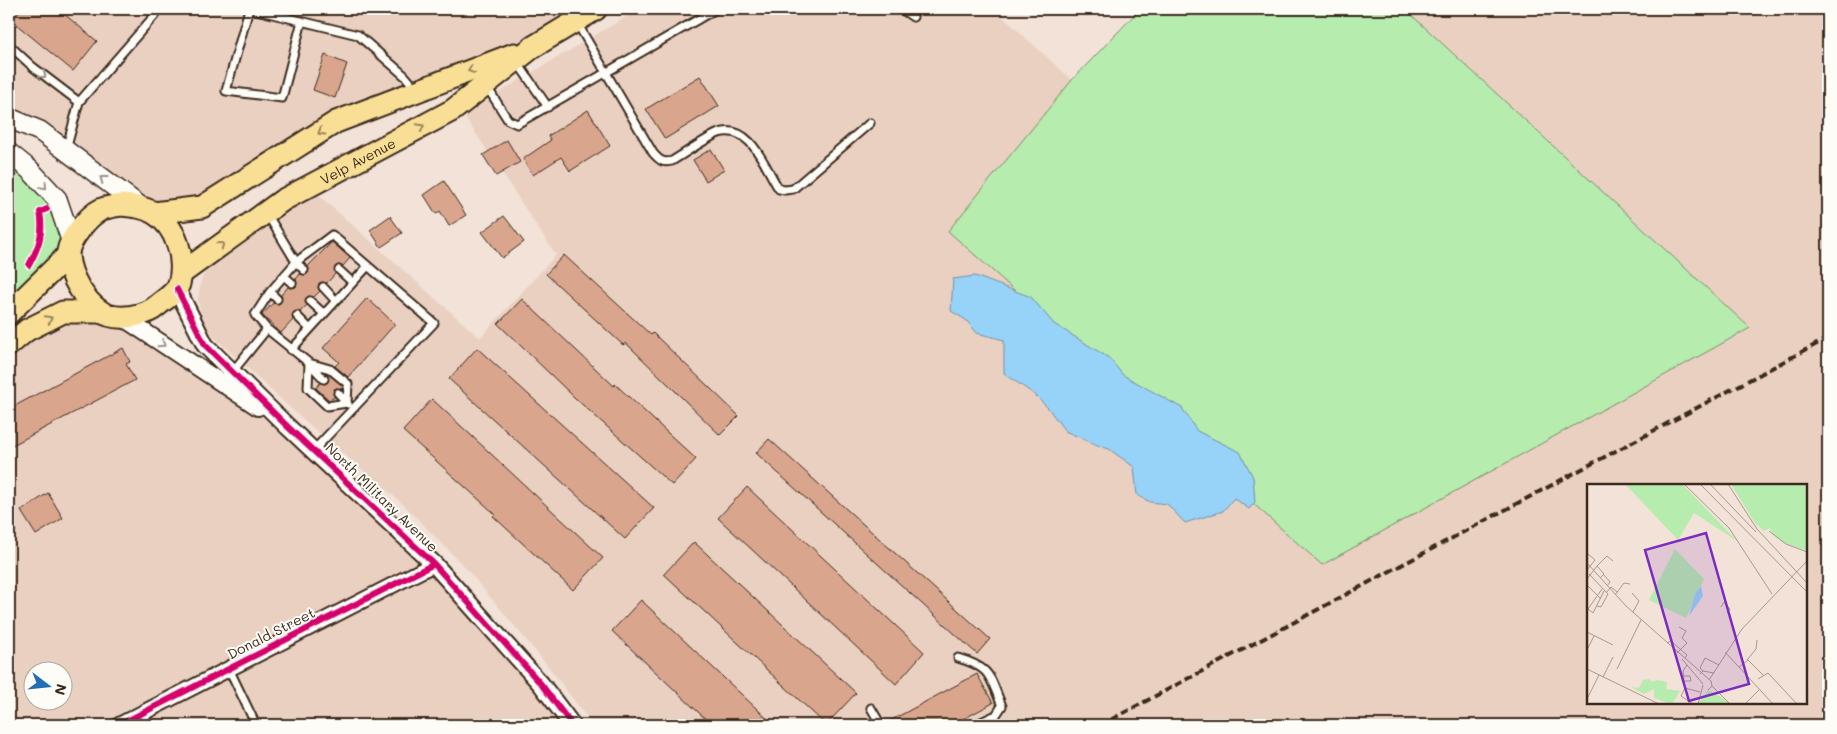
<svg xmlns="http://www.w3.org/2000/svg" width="1837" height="734" viewBox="0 0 1837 734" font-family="Mali,sans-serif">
	<rect width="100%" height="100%" fill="#f2e2d7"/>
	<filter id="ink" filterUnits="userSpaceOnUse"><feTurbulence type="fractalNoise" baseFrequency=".02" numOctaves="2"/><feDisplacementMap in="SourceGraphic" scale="10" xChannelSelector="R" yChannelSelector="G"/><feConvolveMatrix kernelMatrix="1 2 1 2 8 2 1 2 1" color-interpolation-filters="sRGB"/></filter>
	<g filter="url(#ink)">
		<!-- built -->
		<path fill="#ead0c1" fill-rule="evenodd" d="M9,9H596L533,47L336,122L202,207L154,213L9,118Z
			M639,9H994L1072,80L949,230L1750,328L1405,9H1828V725H593L544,661L464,566L404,505L297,414L214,337L203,323L198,300L201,281L207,268L271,218L316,193L480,338L556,255L463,114ZM1588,485H1806V703H1588Z
			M101,312L288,427L358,493L572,725H9V345L27,330ZM32,672H62V702H32Z"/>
		<!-- green -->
		<path fill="#b6ecae" stroke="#788b66" d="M1140,9H1405L1750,328L1322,565L948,231L1072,80Z
			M9,153L30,170L71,240L9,313Z"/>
		<!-- water -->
		<path fill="#97d3f8" stroke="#728fa1" d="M975,276L1031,297L1054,324L1109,358L1123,375L1182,408L1197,431L1240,452L1253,477L1255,502L1249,509L1234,498L1223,511L1185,523L1167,504L1150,502L1137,495L1134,467L1109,449L1097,445L1065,431L1048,408L1035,395L1004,373V340L977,333L966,320L951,311L953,279Z"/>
		<!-- building -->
		<path fill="#d9a68d" stroke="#3b2a1e" d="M21,9H58L97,41L73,71L11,20Z
			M325,55L347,64L335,98L313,90Z
			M700,76L719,106L665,139L646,109Z
			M588,110L610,146L570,171L561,157L533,175L523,159L551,140L548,136Z
			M507,140L520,162L496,176L483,155Z
			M711,149L724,170L706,181L693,160Z
			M444,181L466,215L449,226L440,211L436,214L424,195Z
			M390,216L402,233L381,247L370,230Z
			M504,216L524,242L502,258L482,232Z
			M332,242L350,258L343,266L338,265L335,267V274L327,283L322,282L319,283L318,288L320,291L314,297L309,296L306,298L305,302L307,305L300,312L296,311L293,313L292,317L293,320L281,333L262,315L273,303L278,304L281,302L282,298L281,295L288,287L291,288L296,287L297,284L296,279L300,274L305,275L308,273L309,269L308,266Z
			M564,255L651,335L653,333L739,416L720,435L626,343L623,345L546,274Z
			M367,298L395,324L348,377L335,366L339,362L323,348Z
			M522,299L614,386L615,384L696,459L672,485L574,397L498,324Z
			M123,348L130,362L126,364L135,380L9,447V409Z
			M477,348L654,508L625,539L449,379Z
			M328,374L343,386L342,389L337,388L334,389L333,394L335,397L329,400L316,388L320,383L325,384L328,382Z
			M432,399L603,558L573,590L493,516L495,514L403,431Z
			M769,439L990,639L977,654L756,453Z
			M747,487L924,652L896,684L718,518Z
			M48,493L63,518L36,535L21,511Z
			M694,542L856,693L826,725L664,574Z
			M641,600L774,725H712L612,631Z
			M977,674L993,703L952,725H886V723Z"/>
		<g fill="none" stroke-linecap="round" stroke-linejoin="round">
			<!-- service casing -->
			<g stroke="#3b2a1e" stroke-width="11">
				<path id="service" d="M249,9L226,91L282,98L302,21
					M252,9L358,35L405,76L416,89
					M901,9L913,17
					M577,23L653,153C660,161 663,163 672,161C684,154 708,137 719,133C751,123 765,168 779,189L785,190L793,189L870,123
					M9,45L33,67L79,102
					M517,62L548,107
					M487,87L508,120L517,124L716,9
					M66,150L79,102L155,15L158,9
					M304,270L296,262L332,235L434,323L314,450
					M339,270L352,282
					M284,276L292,283
					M323,287L336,301
					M270,292L277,299
					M310,301L324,314
					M297,316L310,329
					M267,329L309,363L324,379
					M291,350L368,266
					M309,363L330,369L348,384L347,403L327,406L308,388Z
					M233,371L267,329L255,315L270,292L296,262L267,214
					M338,393L348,404
					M958,658C992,668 989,676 1002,706L996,715L975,725
					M229,669L256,725
					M871,708L881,725"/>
			</g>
			<!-- minor casing -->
			<g stroke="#3b2a1e" stroke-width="18">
				<path id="minor" d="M119,725L434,564"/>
			</g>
			<!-- tertiary casing -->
			<g stroke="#3b2a1e" stroke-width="20">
				<path id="tertiary" d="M177,289L205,345L288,427L434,564L541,684L572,725
					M122,317L258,407"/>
			</g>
			<!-- secondary casing -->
			<g stroke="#3b2a1e" stroke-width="22">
				<path id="secondary" d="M9,118L40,131L141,207
					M9,153L30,170L57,199L71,240"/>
			</g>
			<!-- primary casing -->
			<g stroke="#3b2a1e" stroke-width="25">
				<g id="primary">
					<path d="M121,205C133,206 144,207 154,213C177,227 186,259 179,284C176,293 165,299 158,305C145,317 115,322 100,311C84,300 70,277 68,256C67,246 74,237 80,229C85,222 94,213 102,209C108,207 115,206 121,205Z"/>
					<path d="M154,213L202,207L336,122L514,54"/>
					<path id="s1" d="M182,273L283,200L453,110L533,47L596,9"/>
					<path d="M9,313L68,255"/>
					<path d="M9,345L27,330L63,312H101"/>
				</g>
			</g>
			<!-- service -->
			<use href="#service" stroke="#fdfcf7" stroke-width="7"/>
			<!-- minor -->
			<use href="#minor" stroke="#fdfcf7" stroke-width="14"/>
			<!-- tertiary -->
			<use href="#tertiary" stroke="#fdfcf7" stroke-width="16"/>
			<!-- secondary -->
			<use href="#secondary" stroke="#fdfcf7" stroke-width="19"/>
			<!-- primary -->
			<use href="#primary" stroke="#f9df96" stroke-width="21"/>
			<!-- rail -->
			<path stroke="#3b2a1e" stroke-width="4" stroke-dasharray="8 4" stroke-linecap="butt" d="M1101,725L1828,338"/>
			<!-- cycleway casing -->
			<g stroke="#fdfcf7" stroke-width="9">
				<path id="cycleway" d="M29,265C39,247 44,232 40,212L47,209
					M177,289L205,345L288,427L434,564L541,684L572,725
					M119,725L434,564"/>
			</g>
			<!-- cycleway -->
			<use href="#cycleway" stroke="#d6006c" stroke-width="6"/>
		</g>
		<!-- one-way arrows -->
		<defs><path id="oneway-chevron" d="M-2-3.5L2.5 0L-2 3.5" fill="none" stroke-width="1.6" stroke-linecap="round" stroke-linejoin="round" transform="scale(1.25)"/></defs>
		<g stroke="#9a845a">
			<use href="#oneway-chevron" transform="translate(471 70) rotate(159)"/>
			<use href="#oneway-chevron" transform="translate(421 127) rotate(-28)"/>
			<use href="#oneway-chevron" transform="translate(321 132) rotate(148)"/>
			<use href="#oneway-chevron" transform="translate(221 245) rotate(-36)"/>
			<use href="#oneway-chevron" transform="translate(49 319) rotate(-27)"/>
		</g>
		<g stroke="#9c938a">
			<use href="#oneway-chevron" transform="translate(43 75) rotate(37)"/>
			<use href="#oneway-chevron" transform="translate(103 179) rotate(-143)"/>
			<use href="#oneway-chevron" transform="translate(44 186) rotate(47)"/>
			<use href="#oneway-chevron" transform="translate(162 344) rotate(33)"/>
		</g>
	</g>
	<g text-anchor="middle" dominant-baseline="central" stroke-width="4" stroke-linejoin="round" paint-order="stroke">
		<!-- street labels -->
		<g font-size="14" fill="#3b2a1e" stroke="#fdfcf7">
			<text stroke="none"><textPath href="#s1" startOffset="209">Velp Avenue</textPath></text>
			<text transform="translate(382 497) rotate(44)">North Military Avenue</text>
			<text transform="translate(271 633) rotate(-27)">Donald Street</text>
		</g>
	</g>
	<!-- overview -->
	<g transform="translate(1587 484)">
		<rect width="220" height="220" fill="#f2e2d7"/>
		<path d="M38,0H95L150,57L107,29L91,56ZM144,0H220V67L195,58L185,50L183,44L177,47L168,39ZM88,65L117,95L99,134L62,116ZM62,195L65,198L71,196L80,198L79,205L93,207L85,220L67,214V205L57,210L44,203L52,204L56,196ZM121,206L134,213L143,220H111Z" fill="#b6ecae"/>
		<path d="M114,102L116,112L102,132L108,110Z" fill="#97d3f8"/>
		<path fill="none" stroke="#a9988d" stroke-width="1" d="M97,0L142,44L185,110M113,0L220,108M123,0L169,48M141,0L170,45L220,99M182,47L199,60L220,68M0,69L8,76L0,86M0,79L39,122L124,197L125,202L121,206M10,82L20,72L26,77M2,90L21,110L14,123L10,122M16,90L23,98L20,102M0,95L10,82L17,90L13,94M0,101L14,115M15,105L1,125L6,129L17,107M19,109L24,103L30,108M45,109L52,117L46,128M28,111L37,99L43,100M134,123L137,118L143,125L140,129M0,148L26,161M80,159L84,157L100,171L98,174M0,166L7,152M138,168L186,220M90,169L100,159L95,154L99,147L92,143M95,175L116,200M160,176L169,165L170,156M152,183L161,176L176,191M0,185L72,220M30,185L54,136M116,187L113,184L118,174L132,181M113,190L116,187L127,189M97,192H103L104,197H97L96,187L100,181M16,193L26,173M171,195L181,189L210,220M122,196L155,145L220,77M125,202L143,220M0,215L12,191M106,220L94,212L98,204L113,208M111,220L116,201M158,220L173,205"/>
		<path fill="#7b2cbf" fill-opacity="0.15" stroke="#7b2cbf" stroke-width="2.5" d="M119,49L162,200L102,217L58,66Z"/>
		<rect width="220" height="220" fill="none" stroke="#3b2a1e" stroke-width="2.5"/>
	</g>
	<!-- margin -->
	<rect width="1837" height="734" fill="none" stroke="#fdfcf7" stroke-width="30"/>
	<rect x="15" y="15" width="1807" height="704" fill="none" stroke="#3b2a1e" stroke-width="2" filter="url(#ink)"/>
	<!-- north arrow -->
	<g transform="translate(48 686) rotate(106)"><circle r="24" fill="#fdfcf7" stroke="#afa8a0"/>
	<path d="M0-4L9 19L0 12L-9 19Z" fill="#1f6fb2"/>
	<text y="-8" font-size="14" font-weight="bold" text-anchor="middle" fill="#3b2a1e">N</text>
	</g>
</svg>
